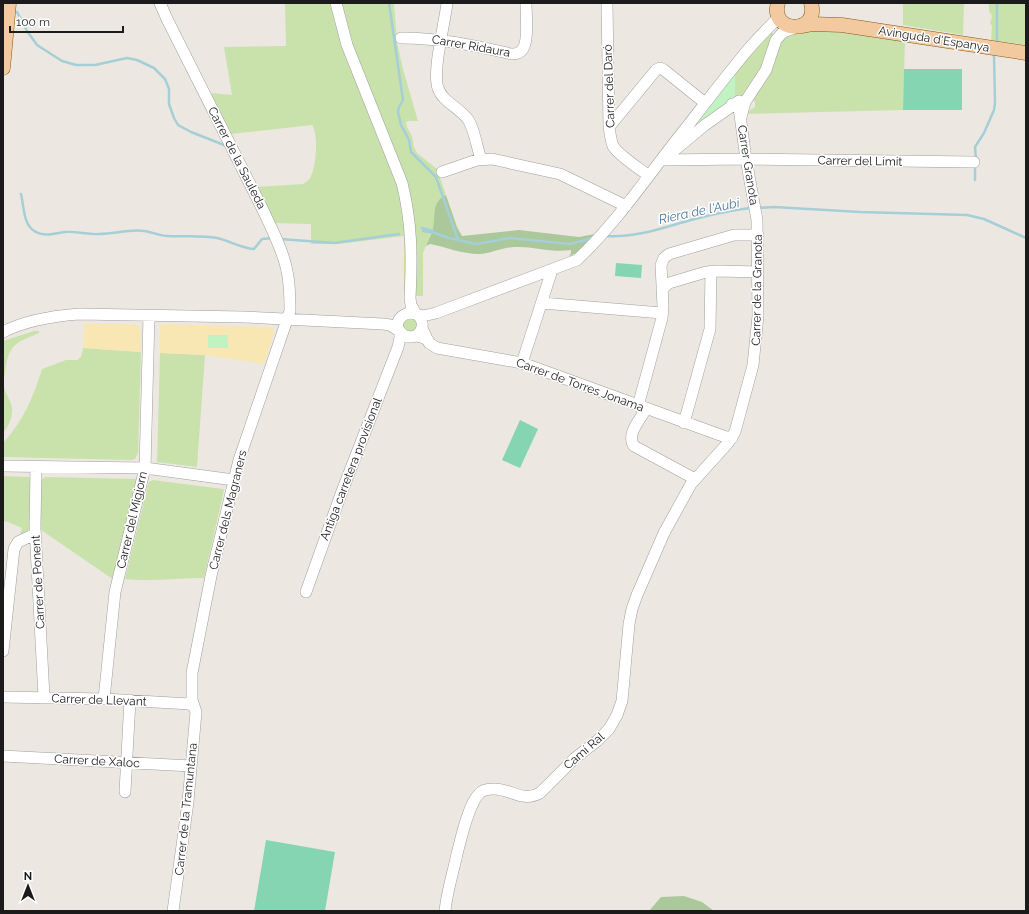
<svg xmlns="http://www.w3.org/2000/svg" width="1029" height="914" viewBox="0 0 1029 914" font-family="Raleway,sans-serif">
	<rect width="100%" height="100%" fill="#ece8e1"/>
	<!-- grass -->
	<path fill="#c9e2ab" d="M285,3H331L335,23L344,48L399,185L406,228L407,295L404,294V236L338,244H311V224L273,223L255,187L303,184C306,182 308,181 310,178C316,168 319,135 312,125L231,134L210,96L212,93L232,95L224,47L286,46Z
		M341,3H394L397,42L403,69L418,121H409L406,122L407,127L412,136L414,147L417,153L437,169L446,195L443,196L433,228L423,253V296H416V239L352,44Z
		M903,3H964L963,35L903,25Z
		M989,3H1026V45L991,40L992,26L990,23L992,16L989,11Z
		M821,29L905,41L903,110L745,114L747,112L755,107V103L753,99C760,89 769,79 773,67C776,61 776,55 778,49C783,32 806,30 821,29Z
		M771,31L775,36L768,57L747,90L743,93V95L735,99V73Z
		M403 325a7 7 0 1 1 14 0a7 7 0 1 1-14 0Z
		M34,331H39V333C15,343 9,344 5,372C4,377 3,382 4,387C5,392 8,397 10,401C15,412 10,425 3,433V341Z
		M83,348L141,352L138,453L135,459L131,460L3,457V443C22,423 34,396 42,369L66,360H77L81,357Z
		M160,353L205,355L197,467L157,462Z
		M3,476L29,477L30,478V533L20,536L22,528L8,522L3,521Z
		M45,477L136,479L138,481L114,580L41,530V480Z
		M153,480L223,489L224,490L204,578C179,578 151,582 125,579L148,485L149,482Z"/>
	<!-- forest -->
	<path fill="#aac89a" d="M446,195L457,227L462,236L519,230L579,237L595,234C588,243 580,253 569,256L571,253V250C552,253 533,246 515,247C502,247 491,254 479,254C462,254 446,247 430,244L426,246C428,240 432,234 433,228C436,216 431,202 446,195Z
		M684,896L702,902L714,911H649L661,897Z"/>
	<!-- sand -->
	<path fill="#f8e6b3" d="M84,324H136L140,328L141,352L83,348Z
		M164,324L271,327L273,329L274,333L264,364L205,355L160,353V326Z"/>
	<!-- park -->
	<path fill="#c1f3c2" d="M735,73V96L695,125L696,122Z
		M208,335H228V348H208Z"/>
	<!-- pitch -->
	<path fill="#85d5b2" d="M904,69H962V110H903Z
		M616,263L642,265L641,278L615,276Z
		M520,420L538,429L520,468L502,460Z
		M266,840L335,852L325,911H254Z"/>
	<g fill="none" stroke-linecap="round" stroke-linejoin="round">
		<!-- stream -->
		<path stroke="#a5ced6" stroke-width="2.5" d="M389,3L403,100L399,107L398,112L401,125L409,140L411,152L436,177L458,240
			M17,12L27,31L37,45L62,61L76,65H95L127,58L137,60L154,68L165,79L169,89V104L174,118L178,125L191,132L224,145
			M997,41V3
			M976,159L975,147L984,133L994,110L995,103L994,56
			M975,180V166
			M21,194C24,206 23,226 36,232C45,237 55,233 65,232C77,231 88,235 99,234C114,234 129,229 144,231C152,232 160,236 168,236C184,237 201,235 217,238C230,241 241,248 254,249L262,239L273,238
			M758,208L774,207L860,212L967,215L984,219L1026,238
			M422,228L433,231
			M423,231L435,233L449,238L476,244L510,238L570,244L593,238
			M606,236C635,238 662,228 691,220C710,215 731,210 751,208
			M280,239L334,243L399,234"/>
		<!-- minor casing -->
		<g stroke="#9f9f9f" stroke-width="12">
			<path id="minor" d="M160,3L167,19L263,210C272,230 283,250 287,271C290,284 290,298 290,311L239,460L211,576L192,673V700L196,712L188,802L173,911
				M336,3L347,45L402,183C412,223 412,257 410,298L411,305L416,314
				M447,3C445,22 432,72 438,88C443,103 461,108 469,121C475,132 477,148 481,159
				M607,3L609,127C610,133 611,141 613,146C618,155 640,169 649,176
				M401,38C440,38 473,45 511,54C515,54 519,54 522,50C529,43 526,13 526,3
				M741,117L745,102L766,70L776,40L783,32L797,27
				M609,127L656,70L660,68L664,70L705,103
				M670,154L705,125L739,101
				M662,160L746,159L974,162
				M442,172L477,160L492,159L560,174L626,206
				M662,289L669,283L706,272L718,271L758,272
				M542,303L662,313
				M418,315L423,316L436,313L577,260C614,225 643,183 674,143C698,113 721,82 746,52C755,41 765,31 775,21L778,14
				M422,328L429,343L437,348L522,363L723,436L732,438
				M3,332C26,320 53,316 79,314L244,317L383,324L390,325L399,331
				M415,336C424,331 425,320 416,314C401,309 390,327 404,335C408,338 411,337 416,336C420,336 424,338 428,340
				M522,363L552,270
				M638,406L662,318L663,306L661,265L664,258L669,254L734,235H758
				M646,409C640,420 626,434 634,446L695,479
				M684,423L710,329L711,271
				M3,466L145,468L234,480
				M36,467L35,528L44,697
				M306,592L341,494L398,347L401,333
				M3,651L14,549L18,542L35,534
				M3,697L104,699L190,704L194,707
				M104,699L115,592L145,468L149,316
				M3,756L191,766
				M125,792L130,700
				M445,911C447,891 453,873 457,854C461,839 468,805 479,794C482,790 488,789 493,789C510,788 522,803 540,793L575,758L597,741L609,729L617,715L622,701L629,624L632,609L637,595L664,533L691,484L728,443L735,432L753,365L758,316L757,220L746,159L739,108L737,105L732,104"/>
		</g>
		<!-- major casing -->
		<g stroke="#85570d" stroke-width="15">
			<path id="major" d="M778,3C769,34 820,35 811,3
				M801,26L812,24L842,25L1026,53
				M3,68L9,3"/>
		</g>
		<!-- minor -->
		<use href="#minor" stroke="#fff" stroke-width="11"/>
		<!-- major -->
		<use href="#major" stroke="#f3caa0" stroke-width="14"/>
	</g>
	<g text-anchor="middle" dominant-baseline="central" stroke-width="3" stroke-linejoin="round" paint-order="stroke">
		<!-- street labels -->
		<g font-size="12" fill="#1b1b1b" stroke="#fff">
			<text transform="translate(934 39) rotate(9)">Avinguda d'Espanya</text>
			<text transform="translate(471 46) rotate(10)">Carrer Ridaura</text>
			<text transform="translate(609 86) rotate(-92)">Carrer del Daró</text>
			<text transform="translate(237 158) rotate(63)">Carrer de la Sauleda</text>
			<text transform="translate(860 161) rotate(1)">Carrer del Límit</text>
			<text transform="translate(748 165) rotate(81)">Carrer Granota</text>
			<text transform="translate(757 290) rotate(-89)">Carrer de la Granota</text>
			<text transform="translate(580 385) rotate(20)">Carrer de Torres Jonama</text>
			<text transform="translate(351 469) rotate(-69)">Antiga carretera provisional</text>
			<text transform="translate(228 510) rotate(-76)">Carrer dels Magraners</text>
			<text transform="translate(132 520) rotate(-77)">Carrer del Migjorn</text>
			<text transform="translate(38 582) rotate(-93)">Carrer de Ponent</text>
			<text transform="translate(99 700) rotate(2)">Carrer de Llevant</text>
			<text transform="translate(584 751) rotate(-41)">Camí Ral</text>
			<text transform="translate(97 761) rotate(3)">Carrer de Xaloc</text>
			<text transform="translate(186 809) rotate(-84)">Carrer de la Tramuntana</text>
		</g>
		<!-- water labels -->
		<g font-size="13" font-style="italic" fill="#4e799a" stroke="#fff">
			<text transform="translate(699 211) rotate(-12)">Riera de l'Aubi</text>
		</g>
	</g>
	<!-- border -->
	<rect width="1029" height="914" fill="none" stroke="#1b1b1b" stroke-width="8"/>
	<!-- north arrow -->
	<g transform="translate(28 886)" stroke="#ffffff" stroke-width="3" paint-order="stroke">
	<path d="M0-3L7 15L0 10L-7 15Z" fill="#1b1b1b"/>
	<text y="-6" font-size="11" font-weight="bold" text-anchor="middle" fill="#1b1b1b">N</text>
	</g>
	<!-- scale -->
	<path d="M10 26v6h113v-6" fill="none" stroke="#1b1b1b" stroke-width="2"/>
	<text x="16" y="26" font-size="12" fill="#1b1b1b" stroke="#ffffff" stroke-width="3" paint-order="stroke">100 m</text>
</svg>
